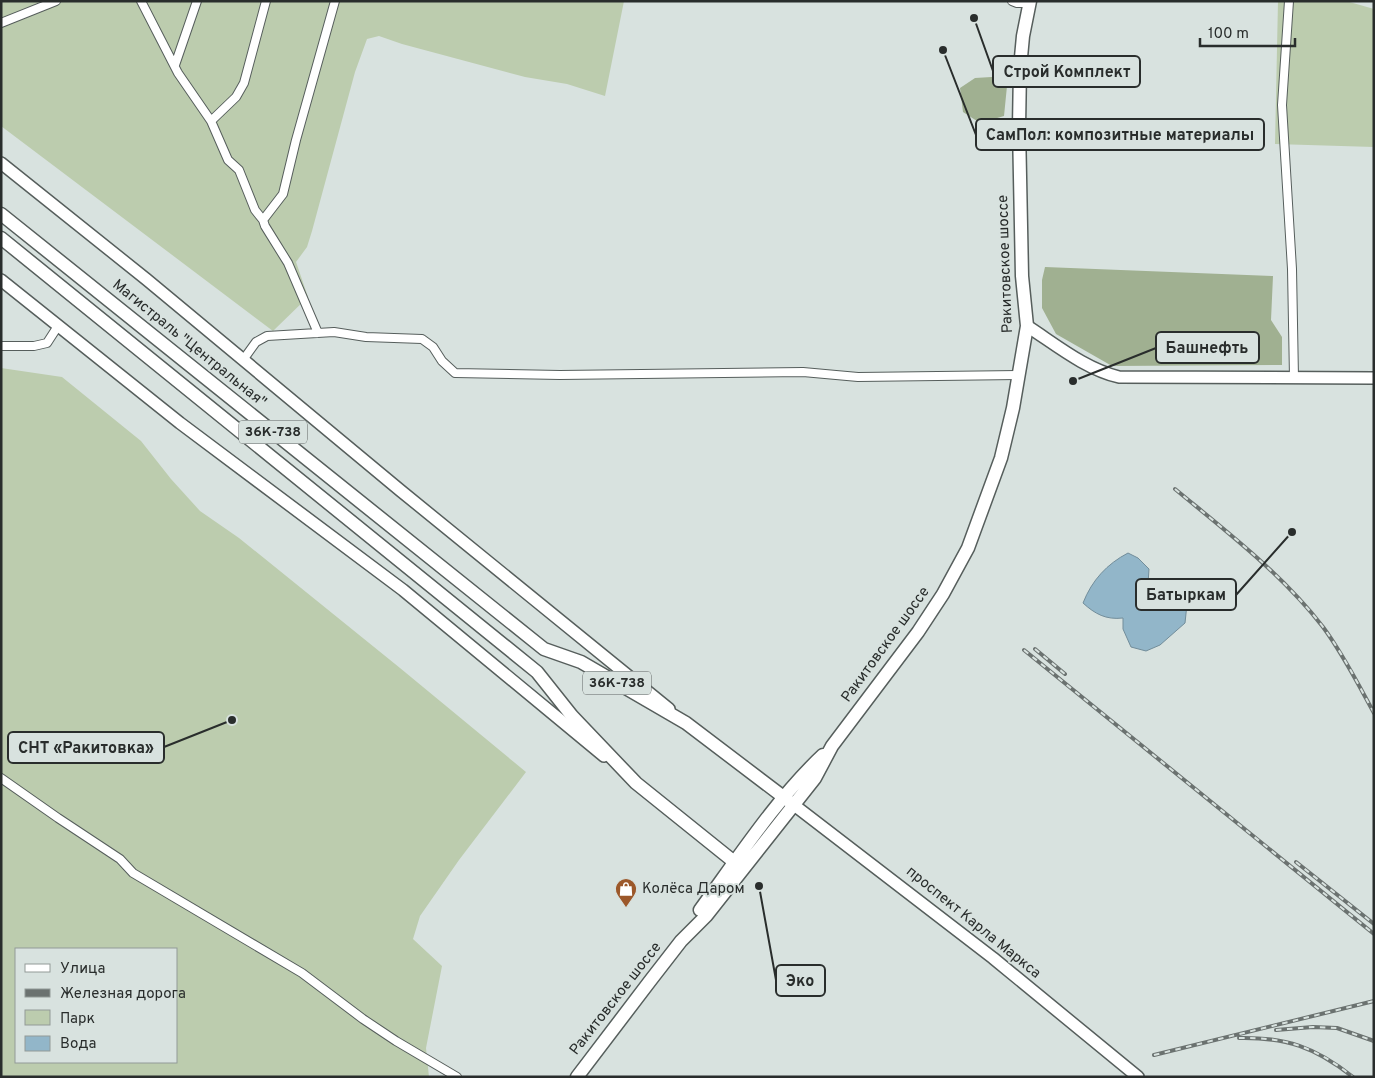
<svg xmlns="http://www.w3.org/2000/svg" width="1375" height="1078" viewBox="0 0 1375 1078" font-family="Overpass,sans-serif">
	<rect width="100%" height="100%" fill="#d8e2df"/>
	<!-- green -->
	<path fill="#bcccae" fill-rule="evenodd" d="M1,1H624L605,96L567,84L525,77L402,44L379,36L367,39L355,72L312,231L307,247L296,262L308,297L273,331L1,126Z
		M1278,1H1346L1374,9V147L1275,144Z
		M1,368L62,377L141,441L171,479L200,511L239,538L400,668L526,772L459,860L420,916L413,939L442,966L426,1048L429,1077H1ZM16,949H176V1062H16Z"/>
	<!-- forest -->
	<path fill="#a0b091" d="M1008,76L1004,116L980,123L963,112L960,88L975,78Z
		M1045,267L1273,276L1271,320L1282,337V365L1112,366L1056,334L1042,308V280Z"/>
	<!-- water -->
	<path fill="#92b6c9" stroke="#728d9a" d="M1128,553L1138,558L1149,569L1148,584L1139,596L1136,607C1154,594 1153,584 1178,589L1187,604L1185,623L1160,645L1146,651L1131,647L1123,629V618C1106,620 1095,614 1083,603C1092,580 1107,564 1128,553Z"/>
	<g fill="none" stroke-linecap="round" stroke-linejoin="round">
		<!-- street casing -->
		<g stroke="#565e5c" stroke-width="10">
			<path id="street" d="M141,1L178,73L211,121L228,160L239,170L255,210L263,220L265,226L288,263L318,333
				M1012,1L1017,3H1030
				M1289,1L1282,105L1292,269L1294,378
				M1,23L56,1
				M175,65L197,1
				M211,121L236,97L244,83L266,1
				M263,220L283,194L296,140L335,1
				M1,346H34L47,343L58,326
				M243,360L256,342L267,336L334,332L366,337L422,339L433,347L442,361L455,373L560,375L803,372L858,377L1018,375
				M1,778L58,818L120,859L133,873L302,973L363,1019L396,1041L457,1077"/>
		</g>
		<!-- secondary casing -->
		<g stroke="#565e5c" stroke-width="14">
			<path id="secondary" d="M1,163L146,279L401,491L669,709
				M1,280L180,423L403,590L604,756
				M1027,326C1055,344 1085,369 1119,377L1374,378
				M794,805L993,958L1138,1077"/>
		</g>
		<!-- primary casing -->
		<g stroke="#565e5c" stroke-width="15">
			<path id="primary" d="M1,214L544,649L581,662L686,723L794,805
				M1,238L537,672L572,716L636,783L743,869
				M700,910C738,858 777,798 823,755
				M577,1077L650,981L681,941L706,916L815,778L832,746L918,632L943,594L968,548L1001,458L1013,408L1027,326L1022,276L1019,127L1020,68L1023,36L1030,1"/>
		</g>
		<!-- street -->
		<use href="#street" stroke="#fff" stroke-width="8"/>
		<!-- secondary -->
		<use href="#secondary" stroke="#fff" stroke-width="11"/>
		<!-- primary -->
		<use href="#primary" stroke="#fff" stroke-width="12"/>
		<!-- rail casing -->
		<g stroke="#6b7270" stroke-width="4">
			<path id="rail" d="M1175,489C1227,532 1281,573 1323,627C1343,654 1358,684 1374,713
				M1035,649L1065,674
				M1024,650L1374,934
				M1296,862L1374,924
				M1276,1030L1313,1027L1337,1028L1374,1041
				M1239,1038C1286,1037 1315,1047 1353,1077
				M1154,1055L1374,1001"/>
		</g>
		<!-- rail -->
		<use href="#rail" stroke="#d8e2df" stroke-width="2" stroke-dasharray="5.5" stroke-linecap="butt"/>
	</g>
	<!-- icons -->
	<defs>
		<g id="shop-pin" transform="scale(1.125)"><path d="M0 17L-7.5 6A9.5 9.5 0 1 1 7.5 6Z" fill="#9c582a" stroke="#d8e2df"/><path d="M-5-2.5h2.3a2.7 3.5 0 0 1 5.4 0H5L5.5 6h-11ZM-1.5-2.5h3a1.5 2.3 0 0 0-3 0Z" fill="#fff"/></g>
	</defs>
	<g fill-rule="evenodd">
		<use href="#shop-pin" x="626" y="889"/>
	</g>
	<g text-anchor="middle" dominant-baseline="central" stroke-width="4" stroke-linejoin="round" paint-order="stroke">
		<!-- shield labels -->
		<g fill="#d8e2df" stroke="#5e6362" stroke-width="1">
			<rect x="239" y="420.5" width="68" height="23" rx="4"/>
			<rect x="583" y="671.5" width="68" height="23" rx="4"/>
		</g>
		<g font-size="14" font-weight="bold" fill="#292d2c">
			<text x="273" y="432">36К-738</text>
			<text x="617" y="683">36К-738</text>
		</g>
		<!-- street labels -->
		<g font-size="15" fill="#292d2c" stroke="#d8e2df">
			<text transform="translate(1006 264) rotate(-92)">Ракитовское шоссе</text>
			<text transform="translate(189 344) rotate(39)">Магистраль "Центральная"</text>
			<text transform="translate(886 645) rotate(-54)">Ракитовское шоссе</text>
			<text transform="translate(973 923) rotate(39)">проспект Карла Маркса</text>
			<text transform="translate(616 999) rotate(-52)">Ракитовское шоссе</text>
		</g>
		<!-- poi labels -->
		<g font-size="15" fill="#292d2c" stroke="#d8e2df" text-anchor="start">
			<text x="642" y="889">Колёса Даром</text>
		</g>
	</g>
	<!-- callouts -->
	<path fill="none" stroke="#292d2c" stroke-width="2" d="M974 18L993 71M943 50L976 135M1073 381L1156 348M1292 532L1236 595M232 720L164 747M759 886L776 980"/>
	<g fill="#292d2c" stroke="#d8e2df" stroke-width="2">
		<circle cx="974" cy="18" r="5"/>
		<circle cx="943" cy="50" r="5"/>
		<circle cx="1073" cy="381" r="5"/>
		<circle cx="1292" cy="532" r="5"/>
		<circle cx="232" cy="720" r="5"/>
		<circle cx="759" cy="886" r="5"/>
	</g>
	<g fill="#d8e2df" stroke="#292d2c" stroke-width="2">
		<rect x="993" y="56" width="147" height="31" rx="5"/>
		<rect x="976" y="119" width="288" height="31" rx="5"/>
		<rect x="1156" y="332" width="103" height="31" rx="5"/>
		<rect x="1136" y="579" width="100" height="31" rx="5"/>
		<rect x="8" y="732" width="156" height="31" rx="5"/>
		<rect x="776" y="965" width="49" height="31" rx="5"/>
	</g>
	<g font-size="16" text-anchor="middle" font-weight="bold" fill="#292d2c">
		<text x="1067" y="77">Строй Комплект</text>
		<text x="1120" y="140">СамПол: композитные материалы</text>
		<text x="1207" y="353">Башнефть</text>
		<text x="1186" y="600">Батыркам</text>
		<text x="86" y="753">СНТ «Ракитовка»</text>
		<text x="800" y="986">Эко</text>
	</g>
	<!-- border -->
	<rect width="1375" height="1078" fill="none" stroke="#292d2c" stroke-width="5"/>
	<!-- legend -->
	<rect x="15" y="948" width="162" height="115" fill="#d8e2df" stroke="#929a97"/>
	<rect x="25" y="964" width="25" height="8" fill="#ffffff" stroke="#929a97"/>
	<text x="60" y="973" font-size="15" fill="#292d2c">Улица</text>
	<rect x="25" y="989" width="25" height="8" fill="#6b7270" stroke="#929a97"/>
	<text x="60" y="998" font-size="15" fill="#292d2c">Железная дорога</text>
	<rect x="25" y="1010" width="25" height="15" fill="#bcccae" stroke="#929a97"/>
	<text x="60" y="1023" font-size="15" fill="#292d2c">Парк</text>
	<rect x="25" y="1036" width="25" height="15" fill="#92b6c9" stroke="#929a97"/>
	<text x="60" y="1048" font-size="15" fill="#292d2c">Вода</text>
	<!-- scale -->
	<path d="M1200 38v8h95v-8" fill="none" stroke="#292d2c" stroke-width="2.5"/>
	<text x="1208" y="38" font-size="15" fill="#292d2c" stroke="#d8e2df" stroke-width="4" paint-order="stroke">100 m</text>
</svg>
